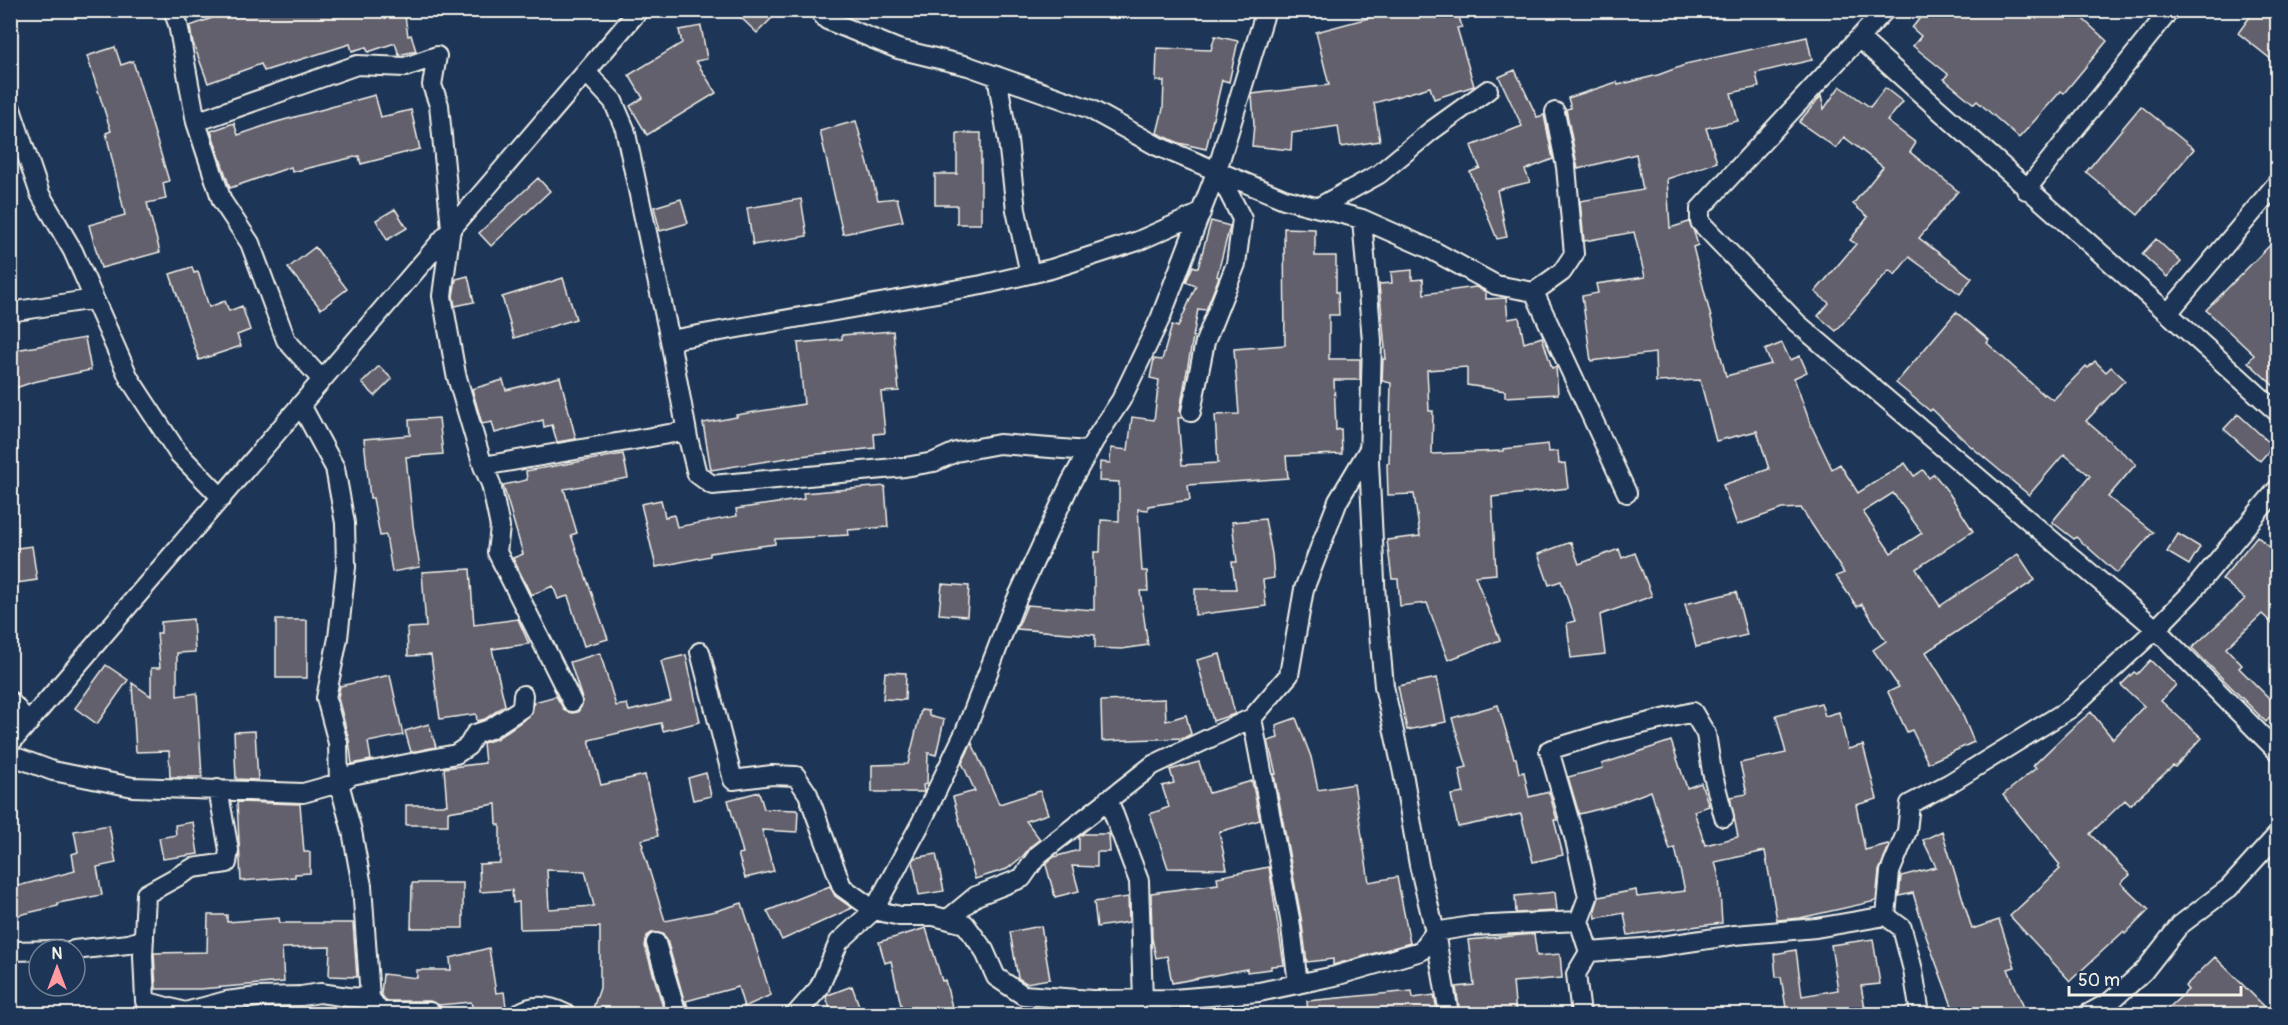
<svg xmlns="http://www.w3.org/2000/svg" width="2288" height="1025" viewBox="0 0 2288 1025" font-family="Pangolin,sans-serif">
	<rect width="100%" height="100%" fill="#1d3557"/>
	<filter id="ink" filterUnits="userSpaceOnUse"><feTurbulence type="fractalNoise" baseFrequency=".0167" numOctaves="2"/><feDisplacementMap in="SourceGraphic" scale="12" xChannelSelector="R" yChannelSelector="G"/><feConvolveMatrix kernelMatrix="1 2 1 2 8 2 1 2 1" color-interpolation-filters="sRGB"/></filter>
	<g filter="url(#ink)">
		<!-- building -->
		<path fill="#62606d" stroke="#f4f1e8" stroke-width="1.5" fill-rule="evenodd" d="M234,10H404L408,36L411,35L416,51L399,55L395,43L368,52L366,47L352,51L350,44L264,71L261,64L208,83L192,40L190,26Z
			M733,10H780L757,33Z
			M1375,10H1457L1462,27L1457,28L1474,86L1434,99L1430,87L1374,103L1380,141L1341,147L1338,126L1292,133L1291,150L1252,146L1254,125L1252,94L1329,85L1316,32L1376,16Z
			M1926,10H2073L2107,41L2064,93L2061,91L2019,138L1977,101L1974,104L1944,79L1948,74L1913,46L1921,36L1912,28Z
			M2255,10H2265L2277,20V64L2238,33Z
			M701,26L707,59L696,61L716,93L647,135L630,106L643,98L629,75L682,43L679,30Z
			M1215,36L1238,41L1229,82L1222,80L1206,149L1179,143L1157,133L1163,109L1164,81H1156L1157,48L1211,50Z
			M1807,37L1812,60L1756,73L1759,87L1731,93L1738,121L1706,128L1717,162L1667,179L1670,228L1689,222L1694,232L1698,245L1693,247L1726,376L1771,364L1765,350L1782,343L1790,360L1800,356L1807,372L1794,378L1810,423L1832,469L1840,464L1858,493L1905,463L1914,476L1923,470L1929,478L1934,474L1949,493L1973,531L1916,569L1940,606L2018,554L2035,580L1926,652L1958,704L1974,742L1928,763L1912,730L1907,732L1888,692L1899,687L1873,650L1886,641L1862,604L1857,607L1836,576L1844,573L1801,508L1782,509L1737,525L1723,485L1769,469L1757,431L1716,441L1700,380L1656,382L1655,353L1591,361L1582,296L1598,293L1596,284L1645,277L1634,232L1584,241L1580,201L1643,190L1636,154L1578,169L1566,109L1571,108L1568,98L1617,82L1618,85L1658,75L1685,65V64ZM1893,493L1922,533L1891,553L1863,512Z
			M115,47L121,65L133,61L169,181L163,183L166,199L147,203L160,252L101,268L89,225L125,215L106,133L111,131L87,56Z
			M1515,70L1537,117L1544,115L1553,159L1525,170L1530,182L1497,190L1507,237L1497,239L1470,172L1480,168L1471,146L1522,126L1499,77Z
			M1840,86L1870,107L1885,88L1903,102L1887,121L1916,143L1910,152L1958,191L1919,238L1972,278L1960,294L1909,257L1895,275L1889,270L1836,331L1818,316L1829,303L1815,292L1856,244L1850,240L1868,217L1853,204L1883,167L1844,137L1836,148L1799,122L1821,96L1824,109Z
			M375,95L381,117L411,110L420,149L361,164L359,156L292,172L291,167L230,188L211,131L234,123L238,135L273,123Z
			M2141,106L2194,149L2138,215L2086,172Z
			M856,121L878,200L897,198L903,221L843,234L820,131Z
			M957,133H981V224H957V205H935V174H957Z
			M538,178L550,191L491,246L479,233Z
			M681,199L688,223L660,231L654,207Z
			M801,199L807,236L753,245L747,208Z
			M395,209L407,228L387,240L376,220Z
			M1211,221L1230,226L1217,276L1219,277L1206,310L1198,309L1180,410L1182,418H1178L1182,465L1218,463L1215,415L1239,414L1234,349L1285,345L1284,228L1315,229V256H1336V292H1338L1339,315H1329V359H1360V380H1334L1336,430L1341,429L1342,454L1286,456L1288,478L1188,485L1190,500L1148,506V510L1138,509L1142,571H1147L1148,591H1140L1148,645L1122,649L1095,648V635L1017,629L1027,605L1094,610V552H1100L1101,520L1119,521V482L1099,481L1100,462L1110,463L1111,448L1128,450L1132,417L1154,420L1159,380L1150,378L1154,359L1162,360L1172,325L1178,327L1196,286L1186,282L1193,266L1198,268Z
			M2277,238V389L2248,362L2254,355L2206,310Z
			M2156,239L2181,262L2167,277L2142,254Z
			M315,247L347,289L321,309L288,268Z
			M192,267L194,273L198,272L209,307L225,301L229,311L242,306L250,330L237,335L241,346L199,360L170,274Z
			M1412,270V280L1423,279L1424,294L1476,287L1486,292V299L1506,298L1508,319L1519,317L1524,343L1542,337L1552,368L1556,367L1558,394L1505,397V391L1467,385V367L1427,370L1429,411H1433L1432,454L1503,451V449L1548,444L1549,452L1558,451L1559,464L1565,463L1568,488L1492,497L1496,574L1475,576L1500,640L1448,660L1427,603L1400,606L1398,579H1392L1387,540L1420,536L1414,494L1388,495L1387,463H1389L1391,383L1382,381L1383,359H1386L1379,284L1392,283L1391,272Z
			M468,276L474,302L455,306L453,296L456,279Z
			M563,278L576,319L514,338L502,297Z
			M1956,312L1989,340L1987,343L2044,395L2045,394L2053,400L2086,366L2088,368L2095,361L2106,372L2111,367L2125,380L2086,421L2136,464L2108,497L2153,532L2117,573L2076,537L2074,539L2052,522L2090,476L2064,454L2029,495L1967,443L1932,409L1930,411L1896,383Z
			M893,331L899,391L881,392L885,433L874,434L875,448L800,456L711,470L703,423L737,417L736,415L804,404L798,343L842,339V335Z
			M85,338L91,370L33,382L10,390V351Z
			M379,366L392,379L375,396L362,383Z
			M560,377L576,439L557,442L552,425L544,427L543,420L495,433L492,422L482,424L472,389L503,380L506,390Z
			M2238,414L2273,446L2260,461L2224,429Z
			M439,418L443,454L406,457L413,525L420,567L392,572L386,535L380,536L373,498H370L364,439L410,435L409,420Z
			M623,454L628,478L564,489L577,533L571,535L608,639L584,646L568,596L558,599L553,586L531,595L513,558L523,554L503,485L527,480L526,471Z
			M885,486L888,527L848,530L849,535L775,539V544L710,553V556L656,567L641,504L661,500L665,517L674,515L677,527L737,516L736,509L804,499L803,493Z
			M1265,519L1272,554L1274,578L1263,580L1266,606L1195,615V589H1236L1232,562H1237L1232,522Z
			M2178,534L2200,547L2189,565L2167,552Z
			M2257,536L2277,554V628L2262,614L2226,648L2242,665L2239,668L2277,706V710L2266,722L2192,648L2245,599L2222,579Z
			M1571,542L1579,564L1619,549L1622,558L1635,553L1652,596L1600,615L1605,654L1571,658L1567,623L1575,621L1561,581L1549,585L1538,554Z
			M32,546L37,580L10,584V549Z
			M470,569L474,625L518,619L529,644L492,649L505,705L485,719L477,721L476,714L440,719L431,655L408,656L407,628L426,627L422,572Z
			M942,584L969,586L967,616L939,614Z
			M1736,592L1747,635L1696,647L1685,604Z
			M193,619L195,652L177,653V696L197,693L202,777H170L169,751L136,752L132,683L151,696V668H160L157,633H161V622Z
			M276,620H307V678H276Z
			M600,653L616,706L627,704L629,711L671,701L661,661L686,655L700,722L663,731L661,723L589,740L601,785L645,775L658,836L641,840L643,846L642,847L665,921L716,911L742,903L771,995L744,1007L738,987L686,1001L690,1014H688L667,940L663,934L653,932L647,936L645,946L665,1014H591L600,988V927L520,929L519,902L513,903L512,890L480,892L479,864L500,863V825H497L496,804L448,812V825H406V805H447L444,768L485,763L483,743L496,739L528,717L532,713L534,702L556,696L565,711L572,713L578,712L583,702L570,662ZM547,870L585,871L594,906L549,909Z
			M1220,654L1235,714L1213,721L1197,660Z
			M2150,660L2176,685L2161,701L2202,738L2175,767L2173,766L2130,805L2125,800L2090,834L2130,875L2121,883L2149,910L2125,934L2123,932L2070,981L2010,916L2060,869L2058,867L2060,865L2003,795L2036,768L2033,766L2071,729L2091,712L2113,739L2144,706L2121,685L2134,672L2137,674Z
			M106,665L128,680L97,724L75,708Z
			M885,672L906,673L905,700L883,699Z
			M390,675L403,735L368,742L371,760L352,764L349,740L338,698L340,686Z
			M1437,678L1446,722L1407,730L1398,686Z
			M1165,699L1166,721L1186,715L1191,734L1184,738L1102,741L1101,701Z
			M1821,703L1825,716L1839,712L1848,749L1863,745L1877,799L1856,805L1865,850L1888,844L1889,846L1879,871L1876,901L1800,918L1777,920L1765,851L1715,862L1719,877L1722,923L1628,935L1624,913L1596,918L1595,910L1599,897L1636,890L1637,897L1685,891L1675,848L1670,850L1651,791L1611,806L1579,814L1568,777L1603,768L1602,764L1671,741L1687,788L1701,783L1709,806L1694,811L1705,845L1738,837L1730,797L1747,794L1740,763L1786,753L1776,715Z
			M1498,705L1514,758H1516L1519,773L1524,772L1529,797L1549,792L1557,820H1554L1563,855L1533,862L1521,814L1458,827L1451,795L1464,793L1459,769L1467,767L1452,718Z
			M921,710L929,711V716L944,720L936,755L928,753L927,784L923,785L924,792H872V765L908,764Z
			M1296,718L1311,757L1318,790L1354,784L1369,882L1397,877L1410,943L1333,965V959L1307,962L1301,917L1274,774H1276L1268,741L1278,738L1276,725Z
			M429,724L436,747L411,752L405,731Z
			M255,731L258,780L236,779L234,732Z
			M972,743L999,804L1040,791L1048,814L1026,821L1040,839L1031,846L1023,856L1007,869L975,879L953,797L975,791L962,763Z
			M1199,762L1209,793L1252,781L1260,820L1219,832L1227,869L1168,868L1150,814L1169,807L1162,786L1174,783L1170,770Z
			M706,773L711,796L693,800L688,778Z
			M759,792L764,809L798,810L797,832L762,830L774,871L745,878L738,854L743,853L728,800Z
			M237,802L300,804L304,852H310V873L295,874V877L241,881Z
			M193,822L198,854L163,859L159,838L176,835L175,825Z
			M109,825L116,863L97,867L102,895L58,903V906L10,917V888L75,871L72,854L78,852L74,831Z
			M1942,831L1972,929L1999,920L2015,967L2008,969L2025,1010L2014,1014H1955L1926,936L1913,893L1899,896L1901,876L1936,867L1923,840Z
			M1083,834H1109L1110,852H1097V867L1072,866L1079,891L1055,897L1046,865H1044L1054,857L1079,850V837Z
			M936,854L944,891L919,895L913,861L915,858Z
			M1269,867L1284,965L1271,966V969L1247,972V969L1172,983L1167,956L1156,958L1152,938L1151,893L1218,884L1217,877Z
			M412,883H463V928H411Z
			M830,886L835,896L852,908L782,940L767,911Z
			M1555,892L1557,911L1516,913L1515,896Z
			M1128,897L1129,922L1097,927L1094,902Z
			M208,915H227V922L279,918L280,923H353L357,977L329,976L330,947L282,948L284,982L200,989H156L154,953L207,952Z
			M1041,926L1050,979L1026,983L1018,978L1010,932Z
			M926,928L942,981L945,980L952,1007L921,1014H903L891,961L885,963L879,942Z
			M1534,934L1537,956L1560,954L1562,978L1513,982L1516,1014H1460L1456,987L1474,985L1468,940Z
			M1873,939L1880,984L1861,986L1865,1008L1843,1013V1014H1787L1781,977H1776L1774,954L1796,950L1802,996L1838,990L1831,945Z
			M489,948L496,993L504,992L507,1014H474L471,1002L439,1005L430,1001H386L381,994L383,974L417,978V970H451L450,958Z
			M2215,957L2272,1014H2162L2188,990L2185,986Z
			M852,986L862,1014H832L826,997L828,995Z
			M1412,991L1413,998L1434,995L1438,1014H1308L1307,1001Z"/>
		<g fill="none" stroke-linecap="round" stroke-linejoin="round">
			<!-- minor casing -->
			<g stroke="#f4f1e8" stroke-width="22">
				<path id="minor" d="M173,10L178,24L196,122L357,65L405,67L437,56L432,85L439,105L451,228L442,296L456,374L483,466L491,484L500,527L497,552L572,702
					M818,10L827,20L898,49L968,66L1090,109L1157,146L1284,199L1362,219L1430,249L1496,285L1534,292L1627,493
					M1885,10L1700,209V222L1797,323L2156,629L2278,752
					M1859,38C1998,164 2140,286 2278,413
					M586,72L613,101L625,129L670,340L688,438L697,474L712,485L905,467L934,462L956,452L999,444L1088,451
					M997,76L1008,141L1016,210L1030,274
					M10,106L40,194L73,251L129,378L178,453L222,498
					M196,122L222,201L250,243L286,340L322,380
					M2026,190L2170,10
					M1319,207L1379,174L1431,131L1488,90
					M1362,219L1372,341L1369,461L1376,601L1384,686L1403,773L1419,865L1435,932L1449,1014
					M1534,292L1562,272L1574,254L1566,167L1555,112
					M10,312L94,299
					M2169,312L2278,182
					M670,340L982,285L1051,269L1138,241L1201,213
					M301,405L335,468L345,523L346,567L338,638L326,698L338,743L339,783L352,831L362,886L370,998L380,1012H430L433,1014
					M1191,412L1205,342L1236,264L1242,219L1217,170
					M483,466L686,431
					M700,652L733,780L772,775L796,776L808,794L842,887L874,910L900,916H934L965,924L984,950L996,977L1023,995L1092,1000L1173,999L1259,992L1335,976L1421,951L1435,932L1471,926L1579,921L1589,952L1655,947L1735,935L1816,928L1886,916L1890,872L1907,831L1910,804L1950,783L2071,708L2156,629L2191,593L2278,488
					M10,701L29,723
					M1252,718L1290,919L1298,984
					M10,744L639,10
					M10,755L53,771L133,787L303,793L339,783L352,775L456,754L468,746L475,734L490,729L522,708L523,695
					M218,789L229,850L227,863L193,868L146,894L143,956L145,1001L185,1012L226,1001L258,997L301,996L320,993L348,997L370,998L369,1010
					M1108,799L1139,881L1143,1000L1140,1014
					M1886,916L1902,928L1913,970L1920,1014
					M948,919L976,896L1022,878L1038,855L1153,765L1252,718L1289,675L1304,589L1338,501L1369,449
					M1579,921L1588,897L1575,840L1549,750L1608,732L1693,712L1706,734L1712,772L1724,817
					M656,943L677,1014
					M74,950L128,944L144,939
					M10,951L59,950
					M518,1014C533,1003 550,1006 566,1014
					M796,1014L819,988L839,942L874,910L921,823L965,732L1014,605L1071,482L1094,441L1121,400L1160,319L1217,170L1266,10
					M1581,1014L1576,974L1589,952
					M2088,1014L2110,1002L2144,971L2180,925L2229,888L2278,834"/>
			</g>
			<!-- minor -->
			<use href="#minor" stroke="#1d3557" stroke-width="18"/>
		</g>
	</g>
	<!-- margin -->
	<rect width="2288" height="1025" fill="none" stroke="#1d3557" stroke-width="36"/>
	<rect x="18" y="18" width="2252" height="989" fill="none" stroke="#f4f1e8" stroke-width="2" filter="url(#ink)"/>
	<!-- north arrow -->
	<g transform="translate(57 968)"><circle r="28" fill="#1d3557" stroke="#738091" stroke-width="1.5"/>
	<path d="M0-4.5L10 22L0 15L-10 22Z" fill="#ff9aa2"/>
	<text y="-9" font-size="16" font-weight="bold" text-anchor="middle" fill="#f4f1e8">N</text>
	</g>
	<!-- scale -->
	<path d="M2069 986v9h172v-9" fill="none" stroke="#f4f1e8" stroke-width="3"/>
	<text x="2078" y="986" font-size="18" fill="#f4f1e8" stroke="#1d3557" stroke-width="4.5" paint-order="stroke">50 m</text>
</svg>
